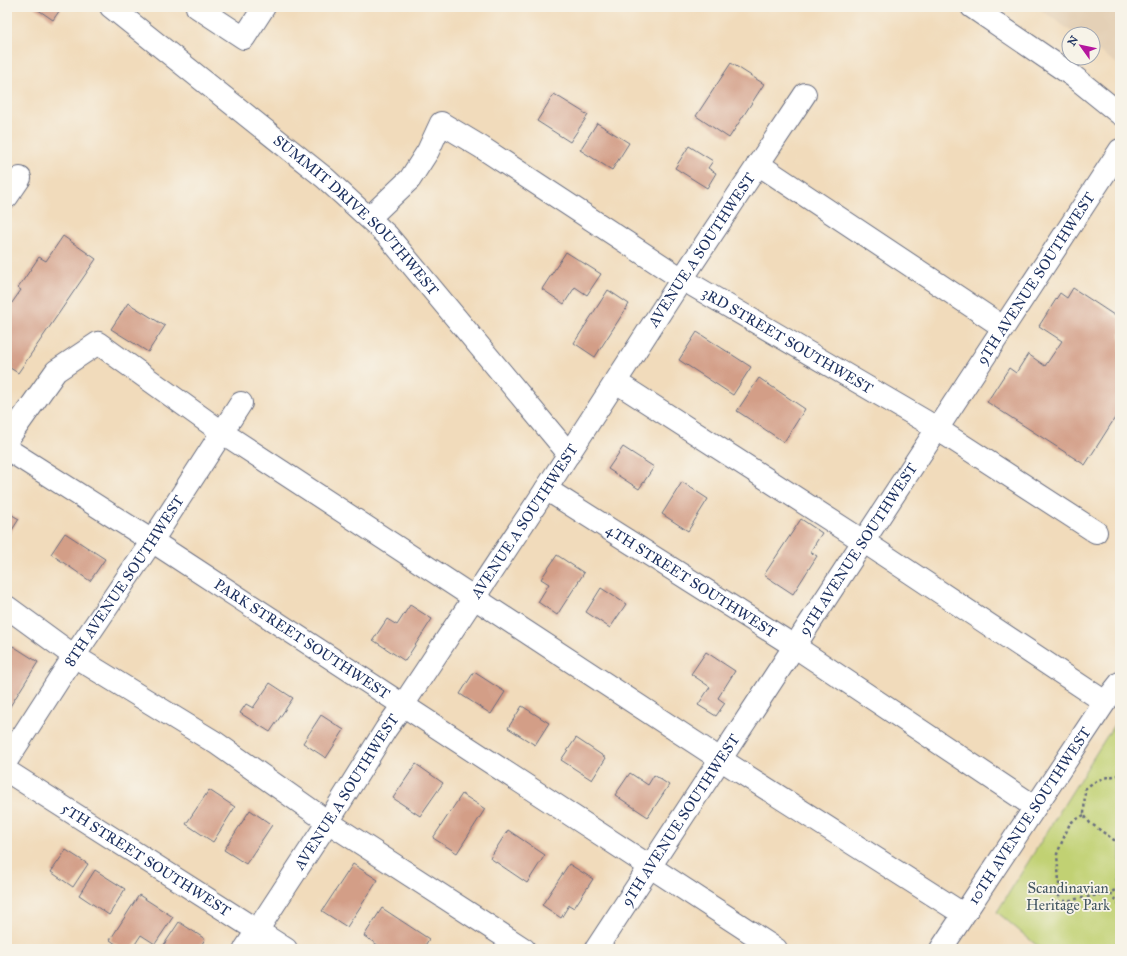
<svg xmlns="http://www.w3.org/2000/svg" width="1127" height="956" viewBox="0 0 1127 956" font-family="'IM FELL Great Primer',serif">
	<rect width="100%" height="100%" fill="#f7f3e8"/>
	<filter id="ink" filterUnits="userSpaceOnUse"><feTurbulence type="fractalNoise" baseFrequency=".025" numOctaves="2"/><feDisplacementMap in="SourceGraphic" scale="8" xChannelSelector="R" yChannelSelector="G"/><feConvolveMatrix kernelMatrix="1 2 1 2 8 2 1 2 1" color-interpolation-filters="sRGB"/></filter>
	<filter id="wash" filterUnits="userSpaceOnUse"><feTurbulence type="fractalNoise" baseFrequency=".012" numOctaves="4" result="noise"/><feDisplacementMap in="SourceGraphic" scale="16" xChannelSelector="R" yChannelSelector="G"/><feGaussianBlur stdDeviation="0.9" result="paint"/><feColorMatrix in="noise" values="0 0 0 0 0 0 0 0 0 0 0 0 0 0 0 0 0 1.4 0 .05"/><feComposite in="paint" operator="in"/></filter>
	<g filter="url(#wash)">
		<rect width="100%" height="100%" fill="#f1dbbb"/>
		<!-- built -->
		<path fill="#e4d0b6" d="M1037,7H1120V66L1093,47V34H1075Z"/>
		<!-- green -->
		<path fill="#c1d173" stroke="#6e8068" d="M1120,715V949H1041L997,912Z"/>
		<g id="blocks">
			<!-- building -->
			<path fill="#d39e87" d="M34,7H62L53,20Z
				M731,63L764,84L729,138L696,116Z
				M554,94L588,115L570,142L537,121Z
				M597,123L629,143L612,170L580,150Z
				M689,146L713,161L708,168L716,173L707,188L675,168Z
				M63,236L96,259L18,373L7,366V310L21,290L18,288L39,257L46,261Z
				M566,252L601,274L587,295L575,287L564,304L542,289Z
				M1073,288L1120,319V410L1085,465L987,402L1009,368L1016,373L1028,354L1045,366L1062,341L1039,326L1060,293L1067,298Z
				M608,290L629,304L595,357L574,343Z
				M128,303L165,326L148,352L111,329Z
				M697,332L751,367L733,395L679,360Z
				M759,378L805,409L784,442L737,411Z
				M623,447L654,467L639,489L608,469Z
				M682,482L708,499L688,531L662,514Z
				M7,512L19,519L7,538Z
				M801,519L822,533L810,552L817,556L793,594L764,575Z
				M65,533L105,559L90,581L51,554Z
				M557,555L584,573L557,615L538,602L549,584L541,579Z
				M601,588L626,604L610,628L586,612Z
				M410,605L432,619L405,661L373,640L387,619L397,625Z
				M13,646L38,662L9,708L7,707V655Z
				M706,652L735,671L718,698L725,703L716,716L698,705L710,687L691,674Z
				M474,672L505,692L491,714L460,694Z
				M270,683L293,698L270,732L240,713L246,704L253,708Z
				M522,706L549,723L535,745L508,728Z
				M321,715L344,730L326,758L303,743Z
				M576,738L606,758L592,780L561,760Z
				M416,764L443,783L420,816L393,798Z
				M630,773L648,785L654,775L669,785L648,817L615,795Z
				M209,790L235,807L213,842L186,824Z
				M462,794L485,809L457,853L433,838Z
				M250,810L272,825L246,864L224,850Z
				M508,830L545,855L527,883L490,858Z
				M66,850L88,864L73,887L51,872Z
				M353,864L378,880L347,927L322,911Z
				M569,864L593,879L574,908L569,905L561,918L542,905Z
				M95,870L125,889L109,915L79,895Z
				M139,895L173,917L155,944L141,935L132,949H123L110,940Z
				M382,908L429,939L423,949H384L364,936Z
				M179,922L205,939L199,949H161Z"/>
		</g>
	</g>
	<g filter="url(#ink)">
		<use href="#blocks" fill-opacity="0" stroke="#666b7f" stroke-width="1"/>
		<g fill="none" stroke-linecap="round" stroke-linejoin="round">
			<!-- minor casing -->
			<g stroke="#666b7f" stroke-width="24">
				<g id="minor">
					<path id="s1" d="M111,7L325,178L387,235L569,454"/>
					<path d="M197,7L244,38L264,7"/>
					<path d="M758,164L1003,327"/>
					<path d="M7,197L20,178"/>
					<path id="s2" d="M369,218L410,179L428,151L441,123L481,147L682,279L925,421L1096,532"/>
					<path d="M616,382L863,541L1105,702"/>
					<path d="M7,440L56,371L98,343L223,433L720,759L963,914"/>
					<path id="s3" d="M7,449L152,541L776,949"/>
					<path id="s4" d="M546,489L794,646L1035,807"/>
					<path d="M7,607L74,656L216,743L328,822L524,949"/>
					<path id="s5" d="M7,760L74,656L152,541L241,403"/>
					<path id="s6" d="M7,771L286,949"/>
					<path id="s7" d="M245,949L328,822L386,729L403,705L546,489L682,279L805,94"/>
					<path id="s8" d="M596,949L1120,150"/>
					<path id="s9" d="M941,949L1105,702L1120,683"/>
				</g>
			</g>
			<!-- major casing -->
			<g stroke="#666b7f" stroke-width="24">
				<path id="major" d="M972,7L1073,76L1120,114"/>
			</g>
			<!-- path -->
			<path stroke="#666b7f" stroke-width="2.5" stroke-dasharray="3 3" stroke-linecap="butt" d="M1120,775C1106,777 1096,779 1085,789L1084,815L1090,823L1114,840H1120
				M1084,815L1070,823L1057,854L1059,882V902L1110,893
				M1120,887L1110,893L1120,906"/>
			<!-- minor -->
			<use href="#minor" stroke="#fff" stroke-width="22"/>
			<!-- major -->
			<use href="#major" stroke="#fff" stroke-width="22"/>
		</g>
	</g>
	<g text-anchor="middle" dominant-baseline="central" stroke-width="3.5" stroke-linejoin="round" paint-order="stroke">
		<!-- street labels -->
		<g font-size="15" fill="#1b2f5e" stroke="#f7f3e8">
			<text stroke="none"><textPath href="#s1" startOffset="322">SUMMIT DRIVE SOUTHWEST</textPath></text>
			<text stroke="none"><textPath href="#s7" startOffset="835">AVENUE A SOUTHWEST</textPath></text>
			<text stroke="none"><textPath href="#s8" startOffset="802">9TH AVENUE SOUTHWEST</textPath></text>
			<text stroke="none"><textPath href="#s2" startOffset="530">3RD STREET SOUTHWEST</textPath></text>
			<text stroke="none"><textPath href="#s7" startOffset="511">AVENUE A SOUTHWEST</textPath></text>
			<text stroke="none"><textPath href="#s8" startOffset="478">9TH AVENUE SOUTHWEST</textPath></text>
			<text stroke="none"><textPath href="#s5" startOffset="214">8TH AVENUE SOUTHWEST</textPath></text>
			<text stroke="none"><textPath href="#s4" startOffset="172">4TH STREET SOUTHWEST</textPath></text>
			<text stroke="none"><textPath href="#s3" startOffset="351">PARK STREET SOUTHWEST</textPath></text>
			<text stroke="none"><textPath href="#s7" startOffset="187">AVENUE A SOUTHWEST</textPath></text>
			<text stroke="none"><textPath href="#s9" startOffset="160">10TH AVENUE SOUTHWEST</textPath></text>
			<text stroke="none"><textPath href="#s8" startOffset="154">9TH AVENUE SOUTHWEST</textPath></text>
			<text stroke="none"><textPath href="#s6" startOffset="165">5TH STREET SOUTHWEST</textPath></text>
		</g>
		<!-- park labels -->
		<g font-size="15" fill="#445863" stroke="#f7f3e8">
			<text x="1068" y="888">Scandinavian<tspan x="1068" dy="17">Heritage Park</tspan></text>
		</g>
	</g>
	<!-- margin -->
	<rect width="1127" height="956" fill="none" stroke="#f7f3e8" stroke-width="24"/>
	<!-- north arrow -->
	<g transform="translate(1081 46) rotate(303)"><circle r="19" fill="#f7f3e8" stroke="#9fa5b1"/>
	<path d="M0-3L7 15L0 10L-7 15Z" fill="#b5179e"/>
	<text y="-6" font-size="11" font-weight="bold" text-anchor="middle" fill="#1b2f5e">N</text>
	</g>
</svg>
